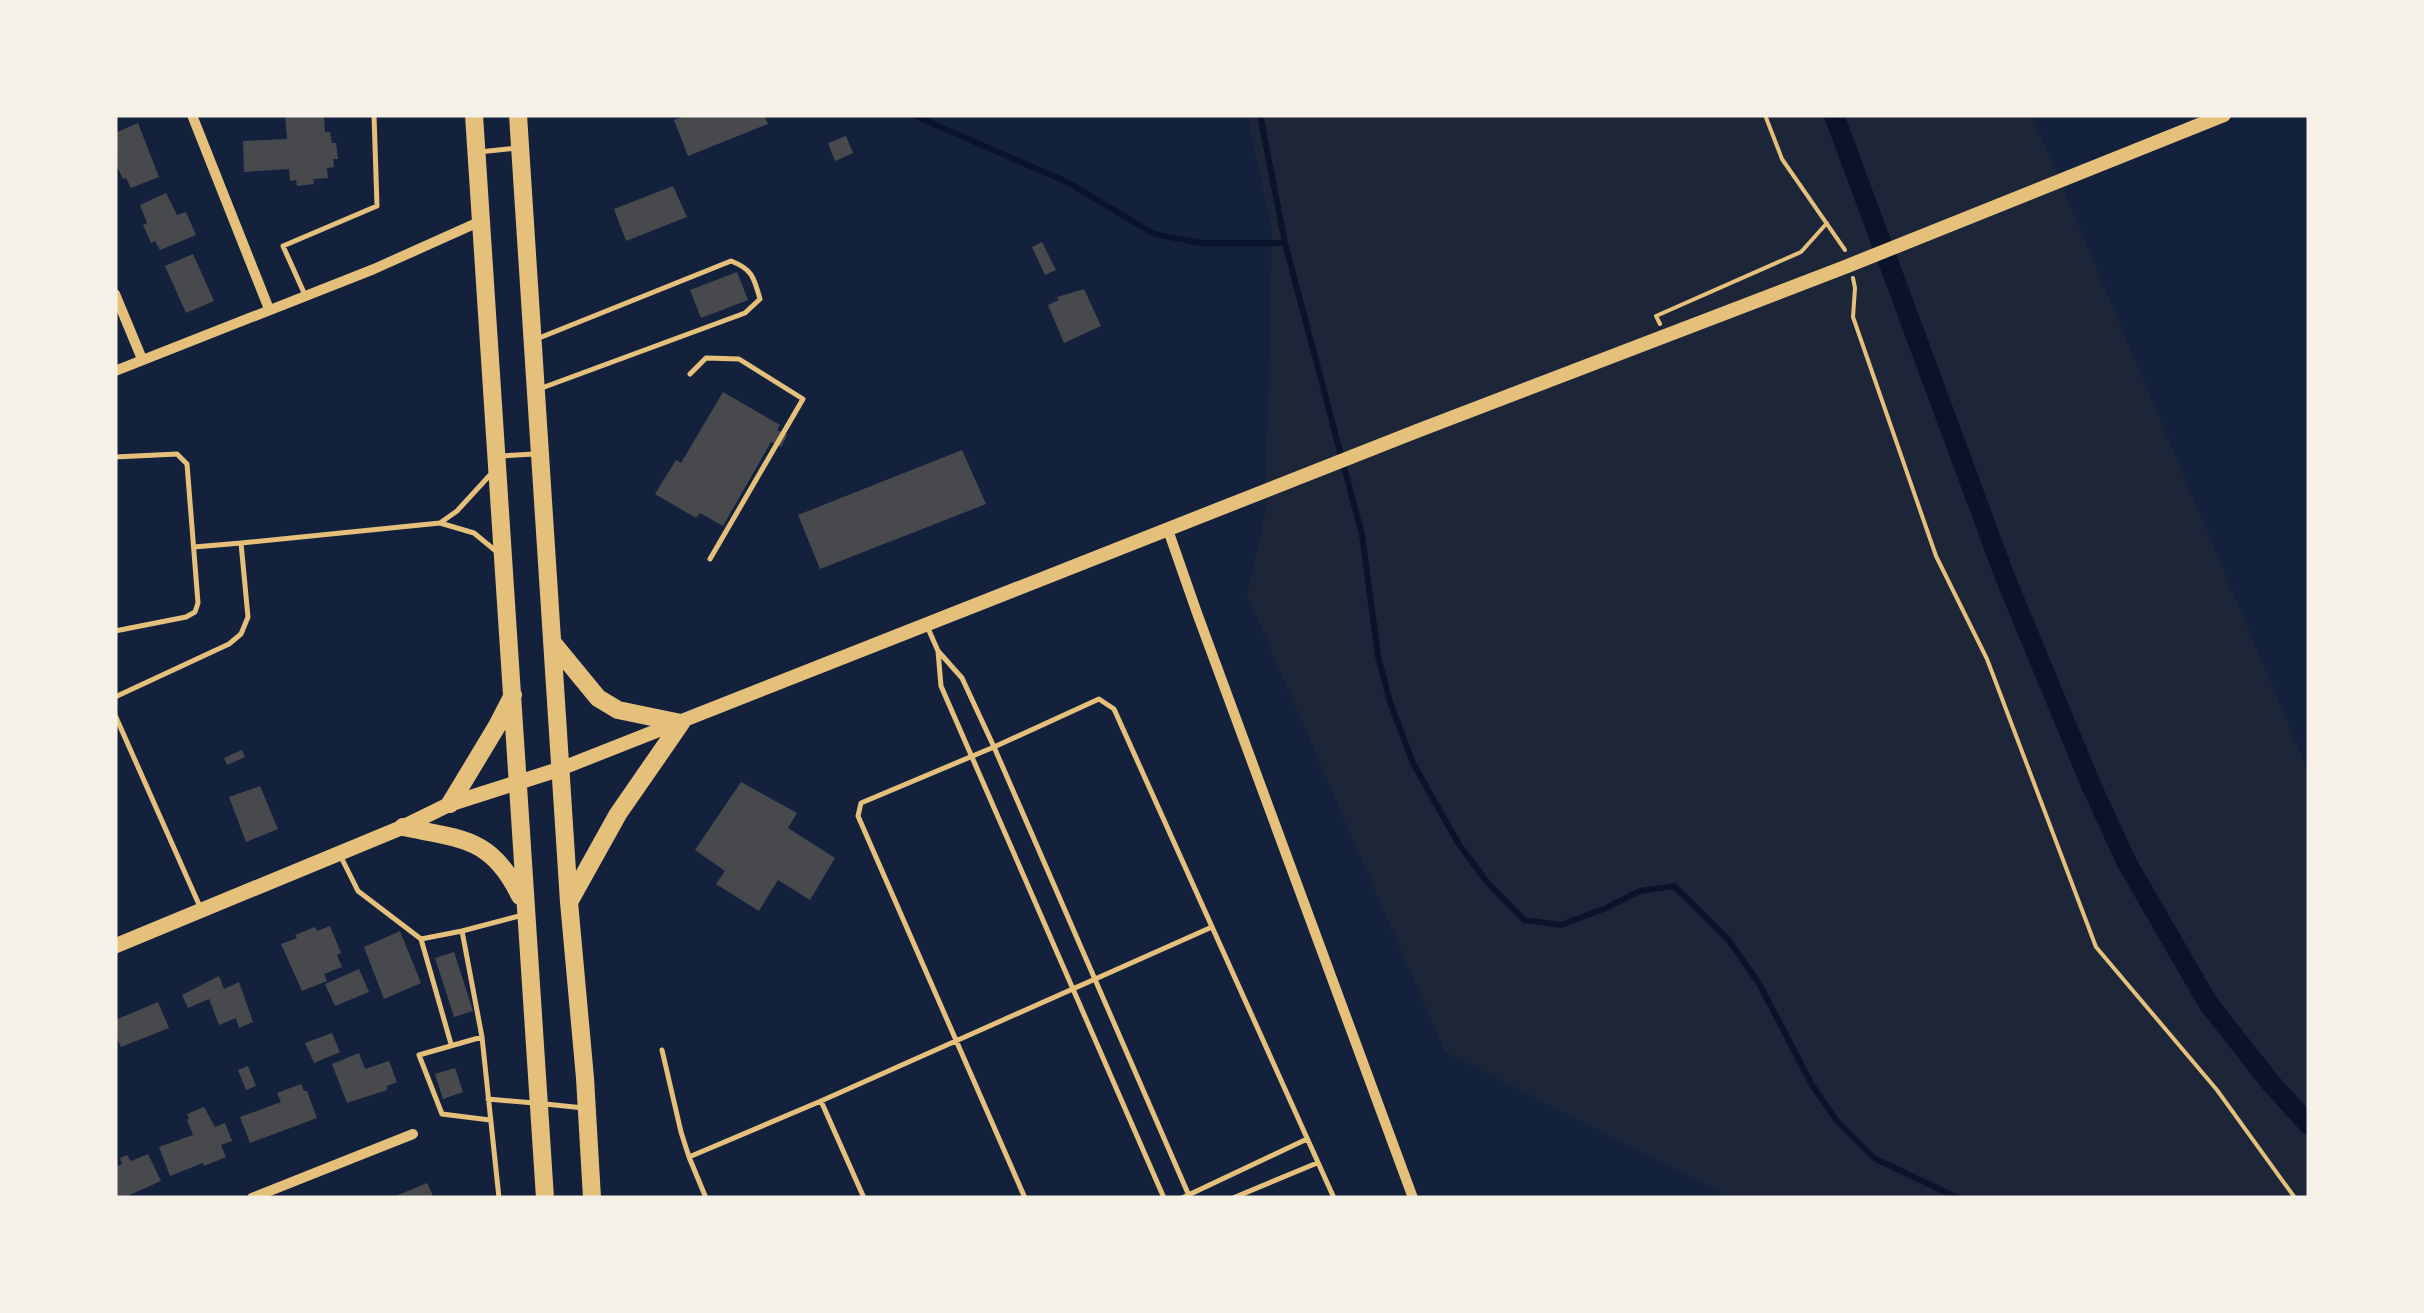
<svg xmlns="http://www.w3.org/2000/svg" width="2424" height="1313" viewBox="0 0 2424 1313" font-family="Roboto,sans-serif">
	<rect width="100%" height="100%" fill="#14213d"/>
	<!-- green -->
	<path fill="#1d2539" d="M1247,115H2032L2309,773V1198H1731L1445,1052L1247,595L1265,514L1272,230Z"/>
	<g fill="none" stroke-linecap="round" stroke-linejoin="round">
		<!-- stream -->
		<path stroke="#0b132b" stroke-width="6" d="M913,115L1067,182L1154,234L1202,243H1285
			M1260,115L1285,243L1362,535L1378,656L1390,702L1413,763L1458,843L1487,882L1524,920L1561,925L1606,908L1640,891L1674,886L1728,939L1760,985L1812,1085L1837,1121L1874,1158L1958,1198"/>
		<!-- canal -->
		<path stroke="#0b132b" stroke-width="20" d="M1834,115L2005,577L2091,785L2127,863L2208,1003L2270,1082L2309,1125"/>
	</g>
	<!-- building -->
	<path fill="#48494c" d="M285,115H324L325,132H330L332,143H336L338,159H333L334,167L327,168L328,178L313,179L314,184L297,186L296,180L290,181L289,169L244,172L243,141L287,139Z
		M686,115H764L768,124L688,156L674,120Z
		M138,123L159,177L131,188L126,178L123,179L115,162L118,160L115,152V133Z
		M846,136L853,153L835,161L828,143Z
		M673,186L687,217L626,241L614,209Z
		M166,193L177,215L186,212L196,235L160,250L155,241L151,243L143,225L147,223L140,205Z
		M1042,242L1056,270L1045,275L1032,247Z
		M193,254L214,301L186,313L165,266Z
		M737,272L748,300L701,318L690,290Z
		M1084,289L1101,326L1064,343L1048,305L1059,300L1057,297Z
		M723,392L780,425L777,430L787,435L781,447L771,442L723,526L700,513L696,518L655,494L676,460L681,463Z
		M962,450L986,504L820,569L798,515Z
		M242,750L245,757L227,765L224,758Z
		M741,782L797,813L788,828L835,858L810,900L778,880L759,911L716,884L725,871L695,850Z
		M260,786L278,829L246,842L229,797Z
		M330,926L341,953L337,955L342,967L324,974L327,981L302,991L281,944L297,938L295,935L315,927L317,931Z
		M400,931L421,983L384,999L364,947Z
		M454,952L473,1011L454,1017L435,958Z
		M359,969L369,992L335,1006L325,984Z
		M219,976L224,989L239,982L253,1022L239,1028L236,1018L219,1025L209,999L188,1008L182,995Z
		M158,1002L169,1028L121,1047L115,1034V1020Z
		M332,1033L340,1052L314,1063L305,1043Z
		M359,1053L365,1069L389,1061L397,1082L387,1086V1090L347,1103L332,1064Z
		M248,1066L256,1086L246,1090L238,1070Z
		M455,1068L463,1092L443,1099L435,1074Z
		M301,1084L304,1091H307L317,1118L250,1143L240,1117L281,1102L277,1093Z
		M204,1107L215,1127L225,1123L232,1141L221,1145L226,1157L204,1166L203,1163L170,1176L159,1147L193,1135L187,1120L189,1119L187,1114Z
		M148,1154L161,1181L123,1198H115V1167L122,1164L120,1158L127,1155L131,1161Z
		M427,1183L434,1198H391Z"/>
	<g fill="none" stroke-linecap="round" stroke-linejoin="round">
		<!-- path -->
		<path stroke="#e5c07b" stroke-width="4" d="M1765,115L1782,159L1845,250
			M1853,278L1855,288L1853,317L1936,556L1987,659L2096,947L2217,1090L2295,1198
			M1660,324L1656,316L1801,252L1827,223"/>
		<!-- service -->
		<path stroke="#e5c07b" stroke-width="5" d="M479,152L518,148
			M305,295L283,246L377,206L374,115
			M690,374L706,358L739,359L803,399L710,559
			M539,389L745,313L760,299C754,277 752,269 731,261L539,338
			M500,456L534,454
			M115,457L177,454L187,464L198,603L195,612L186,617L115,631
			M490,475L457,511L440,523L474,533L497,552
			M194,547L241,543
			M927,626L938,651
			M115,697L229,644L241,634L248,617L241,543L440,523
			M115,715L201,909
			M340,855L358,891L421,939L462,931L523,915
			M462,931L482,1037L499,1198
			M421,939L451,1044
			M482,1037L419,1055L442,1114L490,1120
			M662,1050L681,1132L689,1157
			M488,1099L534,1103
			M821,1101L864,1198
			M545,1104L584,1108
			M706,1198L689,1157L821,1101L1212,927
			M1025,1198L858,816L861,803L994,747L1099,699L1114,709L1334,1198
			M1164,1198L941,686L938,651L962,678L994,747L1190,1198
			M1182,1198L1307,1139
			M1233,1198L1317,1163"/>
		<!-- minor -->
		<path stroke="#e5c07b" stroke-width="10" d="M192,115L269,309
			M115,294L142,359
			M115,371L374,269L481,221
			M1168,530L1197,613L1413,1198
			M252,1198L413,1134"/>
		<!-- tertiary -->
		<path stroke="#e5c07b" stroke-width="14" d="M560,769L1417,431L1845,267L2224,115"/>
		<!-- secondary -->
		<path stroke="#e5c07b" stroke-width="15" d="M115,946L403,827L450,804L560,769"/>
		<!-- primary -->
		<path stroke="#e5c07b" stroke-width="18" d="M474,115L545,1198
			M518,115L569,902L585,1078L592,1198
			M552,642L598,698L618,710L681,723L618,814L569,902
			M450,804L497,726L513,695
			M403,827C461,839 492,837 520,896"/>
	</g>
	<!-- border -->
	<rect width="2424" height="1313" fill="none" stroke="#f6f1e7" stroke-width="235"/>
</svg>
